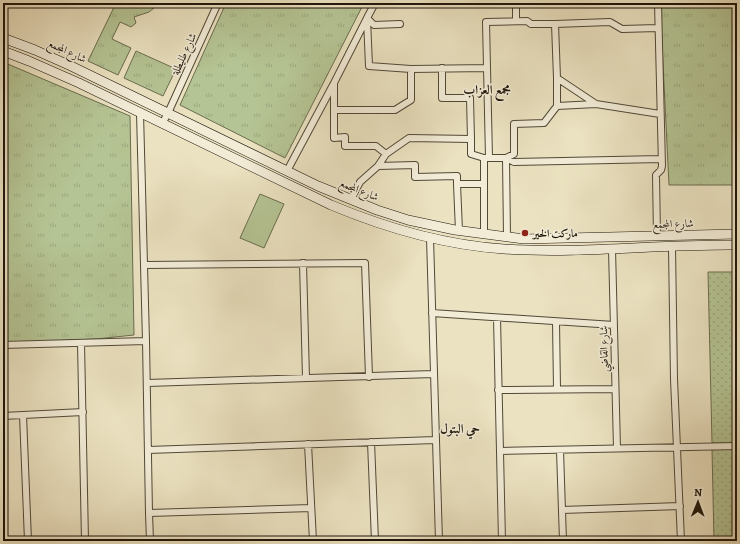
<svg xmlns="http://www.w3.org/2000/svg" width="740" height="544" viewBox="0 0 740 544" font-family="Alegreya,Amiri,serif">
	<defs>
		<pattern id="grass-tufts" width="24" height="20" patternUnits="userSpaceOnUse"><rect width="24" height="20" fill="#b5c494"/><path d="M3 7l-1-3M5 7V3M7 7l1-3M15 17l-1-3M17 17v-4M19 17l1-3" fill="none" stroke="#9ba87e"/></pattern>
		<pattern id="park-dots" width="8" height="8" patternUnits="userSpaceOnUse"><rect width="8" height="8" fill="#b5c494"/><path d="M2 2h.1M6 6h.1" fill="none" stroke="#9ba87e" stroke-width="1.8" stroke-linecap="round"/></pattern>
	</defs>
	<rect width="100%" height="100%" fill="#ebe2c1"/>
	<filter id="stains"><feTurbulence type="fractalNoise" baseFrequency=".005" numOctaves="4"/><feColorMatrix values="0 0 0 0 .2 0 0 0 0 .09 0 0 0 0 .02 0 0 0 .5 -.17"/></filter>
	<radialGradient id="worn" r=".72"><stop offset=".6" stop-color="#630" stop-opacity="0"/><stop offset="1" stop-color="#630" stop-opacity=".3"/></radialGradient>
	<!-- grass -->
	<path fill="url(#grass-tufts)" stroke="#6a6c4f" d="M116,3H160L149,12L134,17L136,23L131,27L120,22L112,39L131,48L118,75L88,61Z
		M226,3H364L285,158L180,105Z
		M660,3H737V185H669Z
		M136,51L176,69L163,96L124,78Z
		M3,62L130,116L134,335L96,339L3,343Z"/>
	<!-- park -->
	<path fill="url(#park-dots)" stroke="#6a6c4f" d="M708,272H737V443H712Z
		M737,448V541H714L712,449Z"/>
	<!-- pitch -->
	<path fill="#b5c494" stroke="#6a6c4f" d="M260,194L284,204L264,248L240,238Z"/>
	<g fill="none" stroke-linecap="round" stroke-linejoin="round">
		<!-- street casing -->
		<g stroke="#514838" stroke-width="8">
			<path id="street" d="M375,3L367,18L374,25L400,24
				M367,18L334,83V110H395L411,100V69L487,68
				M367,19L369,66L411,69
				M516,21V3
				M657,28L622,29L610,22L555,24L557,78L596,104L660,114
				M442,68V98H470L471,139
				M557,106V78
				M334,110V138L345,137V146H376L386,154
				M140,113L146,341L149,513L150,541
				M162,124L168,113L218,3
				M489,158H506L514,154V124L544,123L557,106L596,104
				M378,166L386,154L409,138L471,139V154L484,158
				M287,171L333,85
				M351,200L360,182L378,166L415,165V177L457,176V184
				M459,231L457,184H484
				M484,234V158H489L486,22L527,21L531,24H555
				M657,236L656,175L661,170L662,166L658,3
				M507,237L506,158L514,162L661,159
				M430,238L439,541
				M672,247L674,379L681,541
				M612,249L617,448
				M303,263L306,378
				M144,265L365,263L369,377
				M432,313L614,325
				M497,318L502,541
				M556,322L557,389
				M81,343L85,541
				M3,345L146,341
				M147,383L433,374
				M498,390L615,389
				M23,415L28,541
				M3,416L83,412
				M371,442L375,541
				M308,444L313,541
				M148,450L435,440
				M560,450L563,541
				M500,451L737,446
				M562,510L680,506
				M149,513L311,508"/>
		</g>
		<!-- secondary casing -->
		<g stroke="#1e150a" stroke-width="10">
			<path id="secondary" d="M3,38L35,50L71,66L318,186L377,210L408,220L455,230L524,239L737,234
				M3,51L29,61L79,83L331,205C386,228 444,245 504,249C581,254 659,244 737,245"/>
		</g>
		<!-- street -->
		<use href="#street" stroke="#f2ecd7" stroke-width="6"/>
		<!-- secondary -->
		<use href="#secondary" stroke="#f2ecd7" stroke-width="9"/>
	</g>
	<!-- markers -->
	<circle fill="#8f2418" stroke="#f2ecd7" stroke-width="1.5" cx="525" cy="233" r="4"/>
	<g text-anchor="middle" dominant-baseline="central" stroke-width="3" stroke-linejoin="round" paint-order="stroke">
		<!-- street labels -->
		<g font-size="11" fill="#1e150a" stroke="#f2ecd7">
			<text transform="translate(67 51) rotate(25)">شارع المجمع</text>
			<text transform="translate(184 54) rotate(-65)">شارع طليطلة</text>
			<text transform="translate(359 190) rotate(22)">شارع المجمع</text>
			<text transform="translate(673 224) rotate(-2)">شارع المجمع</text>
			<text transform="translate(604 349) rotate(-91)">شارع القاضي</text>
		</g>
		<!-- poi labels -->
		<g font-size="11" font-weight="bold" fill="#1e150a" stroke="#f2ecd7" text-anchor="start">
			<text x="533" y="233">ماركت الخير</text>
		</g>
		<!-- quarter labels -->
		<g font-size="13" font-weight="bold" fill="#1e150a" stroke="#f2ecd7">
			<text x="487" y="89">مجمع العزاب</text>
			<text x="460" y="428">حي البتول</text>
		</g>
	</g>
	<!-- margin -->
	<rect width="740" height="544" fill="none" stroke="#ebe2c1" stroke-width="16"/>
	<rect x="4" y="4" width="732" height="536" fill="none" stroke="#1e150a" stroke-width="2"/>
	<rect x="8" y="8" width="724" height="528" fill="none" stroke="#1e150a"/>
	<!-- north arrow -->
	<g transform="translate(698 502) rotate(1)" stroke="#f2ecd7" stroke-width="3" paint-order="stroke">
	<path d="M0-3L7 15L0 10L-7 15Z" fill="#1e150a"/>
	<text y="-6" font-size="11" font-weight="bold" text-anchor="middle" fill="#1e150a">N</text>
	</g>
	<rect width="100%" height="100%" filter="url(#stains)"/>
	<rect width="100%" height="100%" fill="url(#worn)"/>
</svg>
